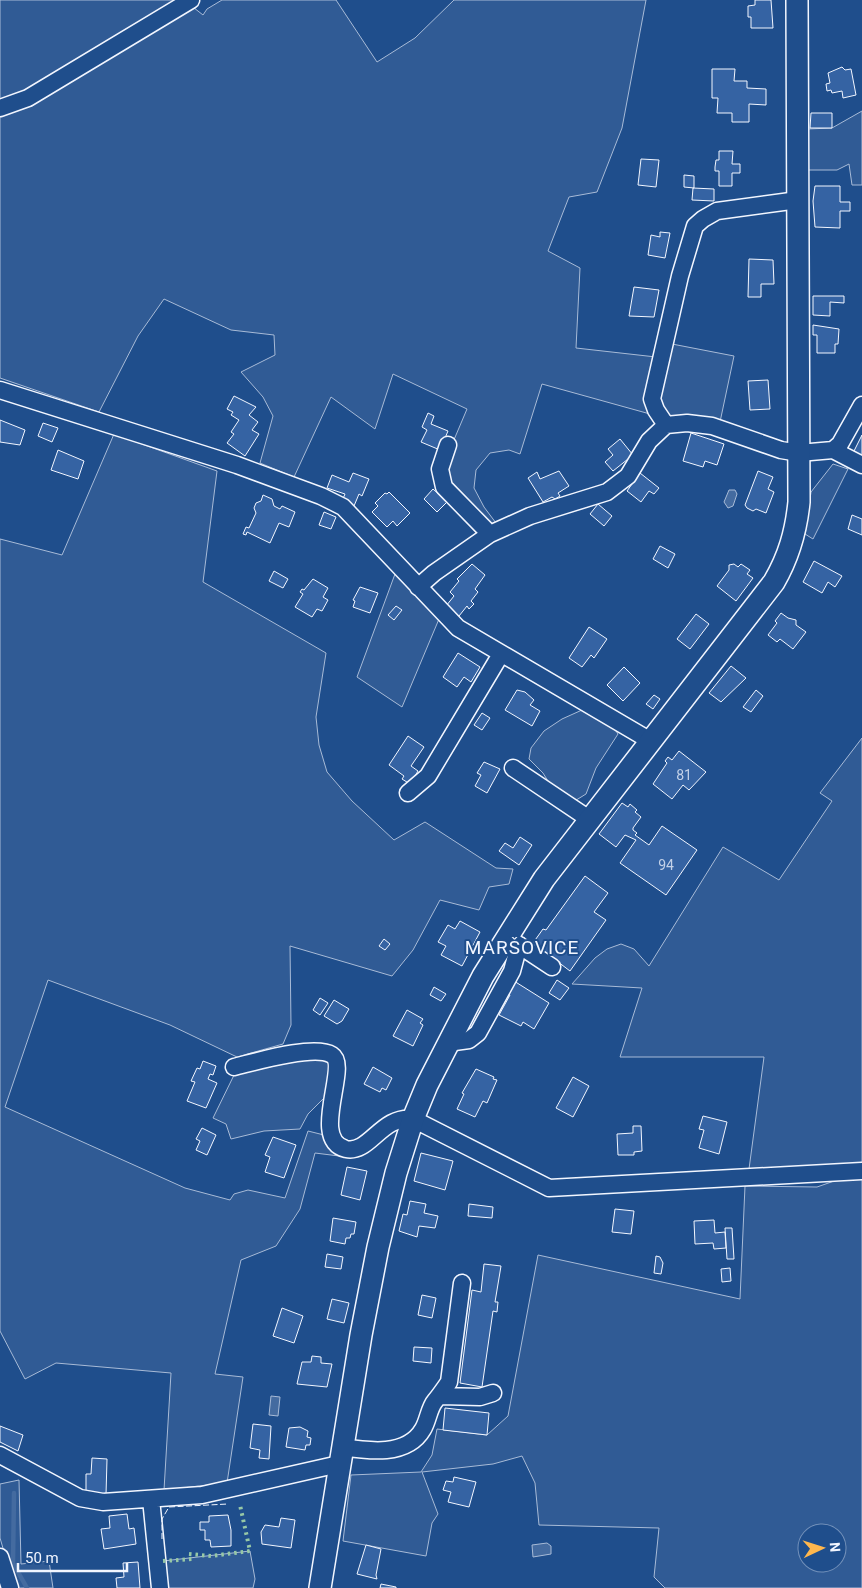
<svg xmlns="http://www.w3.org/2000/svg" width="862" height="1588" viewBox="0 0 862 1588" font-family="Roboto,sans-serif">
	<rect width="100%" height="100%" fill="#1f4e8c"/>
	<!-- built -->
	<path fill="#305b95" stroke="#a8bbd7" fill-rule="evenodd" d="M0,0H184L203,15L207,9L222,0H336L377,62L415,38L454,0H646L622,128L597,192L569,197L548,251L580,268L576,348L656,357L650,414L542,384L520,454L509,450L490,453L476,470L474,488L484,507L496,523L489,526L452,488L445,461L467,409L393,374L375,429L331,397L294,477L260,463L273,416L263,397L241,372L275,355L274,335L231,330L164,299L138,336L99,412L0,378Z
		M862,111V185H852L849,164L837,170H807V129L832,128Z
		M672,344L734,356L720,422L671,417L660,407L658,398Z
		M114,434L217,471L203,582L326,653L316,717L319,745L327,772L352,801L394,840L425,822L496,868L513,869L509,884L489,887L479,910L440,900L413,950L392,976L290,946L291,1025L283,1044L237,1057L170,1025L48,980L5,1107L185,1188L230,1200L234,1194L248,1190L285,1198L308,1131L324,1135L330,1146L339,1156L315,1153L300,1209L276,1246L241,1260L215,1374L243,1377L227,1483L164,1490L171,1373L56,1363L25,1379L0,1331V539L62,555Z
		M833,464L848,469L813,539L805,534L811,492Z
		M395,574L439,619L402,707L357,677Z
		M582,710L610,722L618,734L596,768L586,794L573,802L551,786L543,773L529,759L531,748L544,731L562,719Z
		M862,738V1164L749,1169L764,1057H620L642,988L572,984L595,958L607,949L621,944L634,949L649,966L723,847L779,880L832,801L820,793Z
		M323,1058L330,1063L328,1094L308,1114L300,1129L264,1131L231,1139L226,1124L213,1118L236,1071L247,1072L305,1059Z
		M862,1179V1588H665L654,1577L659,1528L539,1525L535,1483L522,1456L493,1464L422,1472L438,1514L432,1523L426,1556L343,1541L351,1475L421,1472L432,1455L437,1429L487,1435L508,1416L538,1255L740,1299L745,1186L817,1187L837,1180ZM807,1533H837V1563H807Z
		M19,1480L21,1564L49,1561L53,1588H15L10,1572L0,1538V1484Z
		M250,1551L255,1579L253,1588H166L163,1561Z"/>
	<!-- water -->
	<path fill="#446ba0" stroke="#a8bbd7" d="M729,490H735L737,494L733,506L728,508L724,502Z
		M271,1396L280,1397L278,1416L269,1415Z
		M547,1543L551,1546V1554L533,1557L532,1545Z"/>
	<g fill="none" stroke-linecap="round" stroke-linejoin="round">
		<!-- stream -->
		<path stroke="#446ba0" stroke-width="4.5" d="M14,1493L13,1563L27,1588"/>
	</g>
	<!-- building -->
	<path fill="#3563a3" stroke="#f2f6ff" d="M755,0H771L773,28H751V17H748V6L755,5Z
		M842,67L845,70L851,69L856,95L843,98L842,91L832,93L831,90L827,91L826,84L830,83L828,73Z
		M712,69H735L734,81H747V88L766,89V105L749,104V122H732V113H717L718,98H712Z
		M811,113H832V128H810Z
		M719,151H733L732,164H740V173H732V186H719V171H715V167L716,160H719Z
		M641,159L659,160L656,187L638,185Z
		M684,175L694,176V188L684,187Z
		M815,186H840V202H850V211H840V228L815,227L813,201Z
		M693,188L714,189V201L692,200Z
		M660,232L670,233L665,258L648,255L651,235L660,237Z
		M749,259L773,260L774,284H761V297H748Z
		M634,287L659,290L654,317L629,316Z
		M813,296H844V303L830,302V316L813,315Z
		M813,325L839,329L838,344H835V353H817V335H813Z
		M768,380L770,409L750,410L748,381Z
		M234,396L256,407L249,415L258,422L252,430L259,434L245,456L227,443L234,434L231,432L239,420L231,415L233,412L227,409Z
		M428,413L434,416L431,424L448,431L440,450L421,442L427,430L422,427Z
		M0,420L25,430L20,445L0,442Z
		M43,423L58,428L52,442L38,436Z
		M691,433L724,444L717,465L705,461L703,467L683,461Z
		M862,435V459L853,453Z
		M620,439L633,455L613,471L605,462L613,455L608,449Z
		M58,450L84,461L78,479L51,470Z
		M559,471L569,486L558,493L560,496L555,499L552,497L543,502L528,478L537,472L540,479Z
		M758,471L773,477L768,489L774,492L766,513L756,509L753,511L747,508L745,505Z
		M353,473L369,479L362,496L359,494L354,506L342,501L345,494L327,488L332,475L349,482Z
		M640,473L659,488L654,494L649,491L641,502L627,491Z
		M433,489L447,502L437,512L424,499Z
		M389,492L410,513L397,526L393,521L387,527L372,512L378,506L375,503L385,493L387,494Z
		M263,495L272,499L274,506L280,509L282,506L295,512L289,527L279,523L270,543L247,532L246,535L243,534L246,527L249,528L256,513L254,508L256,503L261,501Z
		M598,504L612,516L604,526L590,514Z
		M324,512L336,517L331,529L319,525Z
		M852,515L862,519V535L848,529Z
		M660,546L675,554L668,568L653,559Z
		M814,561L842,576L835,587L828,582L822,593L803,582Z
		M472,564L485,575L475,589L478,592L471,601L474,604L469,609L467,606L459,616L446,606L454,596L450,592L459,581L457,579Z
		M734,564L738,567L741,564L750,570L747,574L753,578L736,601L717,586L729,570V565Z
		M274,571L288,579L283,588L269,581Z
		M313,579L328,588L323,597L328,600L322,611L317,609L312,617L295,607L303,594L300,592L302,589L304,590Z
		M360,587L378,593L370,613L353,607L355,601L353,600Z
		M396,606L402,610L394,620L388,615Z
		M781,613L788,618L796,620V625L806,632L793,649L780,639L777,642L768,635L777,623L775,621Z
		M696,614L709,624L690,649L677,639Z
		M589,627L607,639L594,658L591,655L582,667L569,658Z
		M458,653L480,667L471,682L464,677L457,687L443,677Z
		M731,666L746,678L721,702L709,693Z
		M624,667L640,683L623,701L607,685Z
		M517,690L525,692L534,700L530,705L540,711L532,726L505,710Z
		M756,690L763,696L751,712L743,707Z
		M654,695L660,699L653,709L646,704Z
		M482,713L490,718L482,730L474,725Z
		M408,736L424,747L411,766L418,771L410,784L402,779L404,776L389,765Z
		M679,751L706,772L689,790L683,785L672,799L653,784L667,763L665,761L668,757L672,760Z
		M484,762L500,769L487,793L475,786L481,775L477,773Z
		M622,803L628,807L630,804L637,810L635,812L641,817L633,828V830L637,833L635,835L649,845L662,826L697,850L666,895L620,863L636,840L625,835L616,847L599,834Z
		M520,837L532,845L519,865L499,851L505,843L513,848Z
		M585,876L608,893L594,912L606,920L570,971L533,943L543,929L546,930Z
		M460,921L480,932L462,966L441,955L446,946L438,942L448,925L455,929Z
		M384,939L390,944L385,950L379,946Z
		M557,980L569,988L560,1000L549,993Z
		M514,981L549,1003L534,1029L523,1022L521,1026L499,1015L510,995L507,993Z
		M434,987L446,994L441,1001L430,995Z
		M320,998L328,1003L320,1015L313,1010Z
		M334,1000L349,1009L342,1021L337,1024L324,1016Z
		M407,1010L423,1019L420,1023L423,1025L413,1046L393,1036Z
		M203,1061L216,1066L213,1075L210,1074L208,1079L217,1083L206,1108L187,1101L195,1082L191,1081L197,1068L200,1069Z
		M373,1067L392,1078L386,1090L382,1088L380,1092L364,1084Z
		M476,1069L494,1077L493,1079L497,1080L487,1103L483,1101L475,1117L457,1109L464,1094L462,1093Z
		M573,1077L589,1086L573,1117L556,1108Z
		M703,1116L727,1122L719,1154L699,1148L704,1130L699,1129Z
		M633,1126H641L642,1151L634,1152V1155H618L617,1134L633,1133Z
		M202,1128L216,1135L207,1155L196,1150L200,1141L196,1139Z
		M273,1137L296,1145L284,1178L265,1172L270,1157L265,1155Z
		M421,1153L453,1161L445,1190L414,1181Z
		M347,1167L367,1171L360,1200L341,1195Z
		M410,1201L426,1204L424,1213L438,1216L435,1228L419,1226L417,1237L399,1231L403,1214L407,1215Z
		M469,1204L493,1207L492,1218L468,1216Z
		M615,1209L634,1211L631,1234L612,1232Z
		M333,1218L356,1222L354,1234H351L350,1238H346L345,1244L330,1241Z
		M714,1220L715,1233L725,1232L726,1248L714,1249L713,1243L695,1244L694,1221Z
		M725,1228H732L734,1259H727Z
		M327,1254L343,1257L341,1269L325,1267Z
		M656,1256L660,1257L663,1263L661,1274L654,1273Z
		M484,1264L501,1266L495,1302H498L497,1312L493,1311L482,1387L460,1383L472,1290L481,1292Z
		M730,1268L731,1281L722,1282L721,1269Z
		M422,1295L436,1298L432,1318L418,1315Z
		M332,1299L349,1303L344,1323L327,1319Z
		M282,1308L303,1316L294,1343L273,1336Z
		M414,1347L432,1348L431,1363L413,1361Z
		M312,1356L321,1357V1363L332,1364L327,1387L297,1384L302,1362H311Z
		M445,1408L489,1413L487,1435L443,1430Z
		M253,1424L271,1426L269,1459L259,1458L260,1450L250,1448Z
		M0,1426L23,1435L18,1451L0,1442Z
		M300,1427L308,1431L307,1437L311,1438L310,1445H306L305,1450L286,1447L289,1428Z
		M92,1458L107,1459L106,1495L86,1493V1474H91Z
		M454,1477L476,1482L469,1507L448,1502L451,1492L443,1490L446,1481L453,1482Z
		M127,1514L129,1529L134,1528L136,1544L104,1549L101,1529L110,1528L109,1516Z
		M228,1515L231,1530V1546L211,1547L210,1540H205V1530H200V1522H209V1516Z
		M281,1518L295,1520L291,1548L262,1544L261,1532L265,1525L279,1527Z
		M366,1545L381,1549L376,1575L377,1579L357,1574Z
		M138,1562L140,1588H117L116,1578L124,1577L123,1563Z
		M381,1584L396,1587V1588H380Z"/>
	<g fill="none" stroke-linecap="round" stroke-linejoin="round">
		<!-- minor casing -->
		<g stroke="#f2f6ff" stroke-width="19">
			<path id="minor" d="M0,108L28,98L191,0
				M0,390L237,465L321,496L343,507L458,628L649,740
				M666,425L656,410L652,399L680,276L695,226L703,219L717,211L798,200
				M448,445L440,469L444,487L490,534
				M833,450L840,444L862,405
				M418,587L434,573L490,534L530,516L607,492L628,476L649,441L666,425L687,423L712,426L781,450L799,453L833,450L862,465
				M513,768L589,819
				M408,793L428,776L501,654
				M511,940L552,967
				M447,1043L469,1040L478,1033L512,971L519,945
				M234,1067C255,1062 314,1044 332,1055C350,1066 309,1140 346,1149C370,1154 381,1115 413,1119L549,1188L862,1171
				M441,1396L480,1397L493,1393
				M342,1447C368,1451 407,1457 423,1429C428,1421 429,1408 435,1401C440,1395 444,1389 449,1382L462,1283
				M0,1455L80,1498L103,1502L202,1495L339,1464
				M151,1499L160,1588
				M0,1557L10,1588"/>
		</g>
		<!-- major casing -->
		<g stroke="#f2f6ff" stroke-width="24">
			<path id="major" d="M320,1588L361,1335L378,1247L396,1173L413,1119L427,1085L483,976L544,879L774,582C789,556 796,532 799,502L797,0"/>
		</g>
		<!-- minor -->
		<use href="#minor" stroke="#1f4e8c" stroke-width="16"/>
		<!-- major -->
		<use href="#major" stroke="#1f4e8c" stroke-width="21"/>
		<!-- hedge -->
		<path stroke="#97c8a6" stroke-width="4" stroke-dasharray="2.5 4" stroke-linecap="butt" d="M189,1554L211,1556L250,1551L240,1505
			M163,1561L193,1559"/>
		<!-- fence -->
		<path stroke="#f2f6ff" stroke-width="1" stroke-dasharray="6 2.5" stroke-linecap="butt" d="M162,1539V1519L169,1507L228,1504"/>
	</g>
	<g text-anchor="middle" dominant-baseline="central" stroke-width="4" stroke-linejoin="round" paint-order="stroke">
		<!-- number labels -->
		<g font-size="14" fill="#c3d1e8">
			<text x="684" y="775">81</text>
			<text x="666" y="865">94</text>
		</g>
		<!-- quarter labels -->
		<g font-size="19" letter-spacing="1" fill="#f2f6ff" stroke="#1f4e8c">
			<text x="522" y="947">MARŠOVICE</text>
		</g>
	</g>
	<!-- north arrow -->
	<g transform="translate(822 1548) rotate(86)"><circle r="24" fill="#1f4e8c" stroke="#7391ba"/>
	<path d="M0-4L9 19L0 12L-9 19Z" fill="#ffb74d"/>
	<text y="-8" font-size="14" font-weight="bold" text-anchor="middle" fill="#f2f6ff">N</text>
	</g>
	<!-- scale -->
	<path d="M18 1563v8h109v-8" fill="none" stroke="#f2f6ff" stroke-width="2.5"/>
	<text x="25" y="1563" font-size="15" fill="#f2f6ff" stroke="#1f4e8c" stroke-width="4" paint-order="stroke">50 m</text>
</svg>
